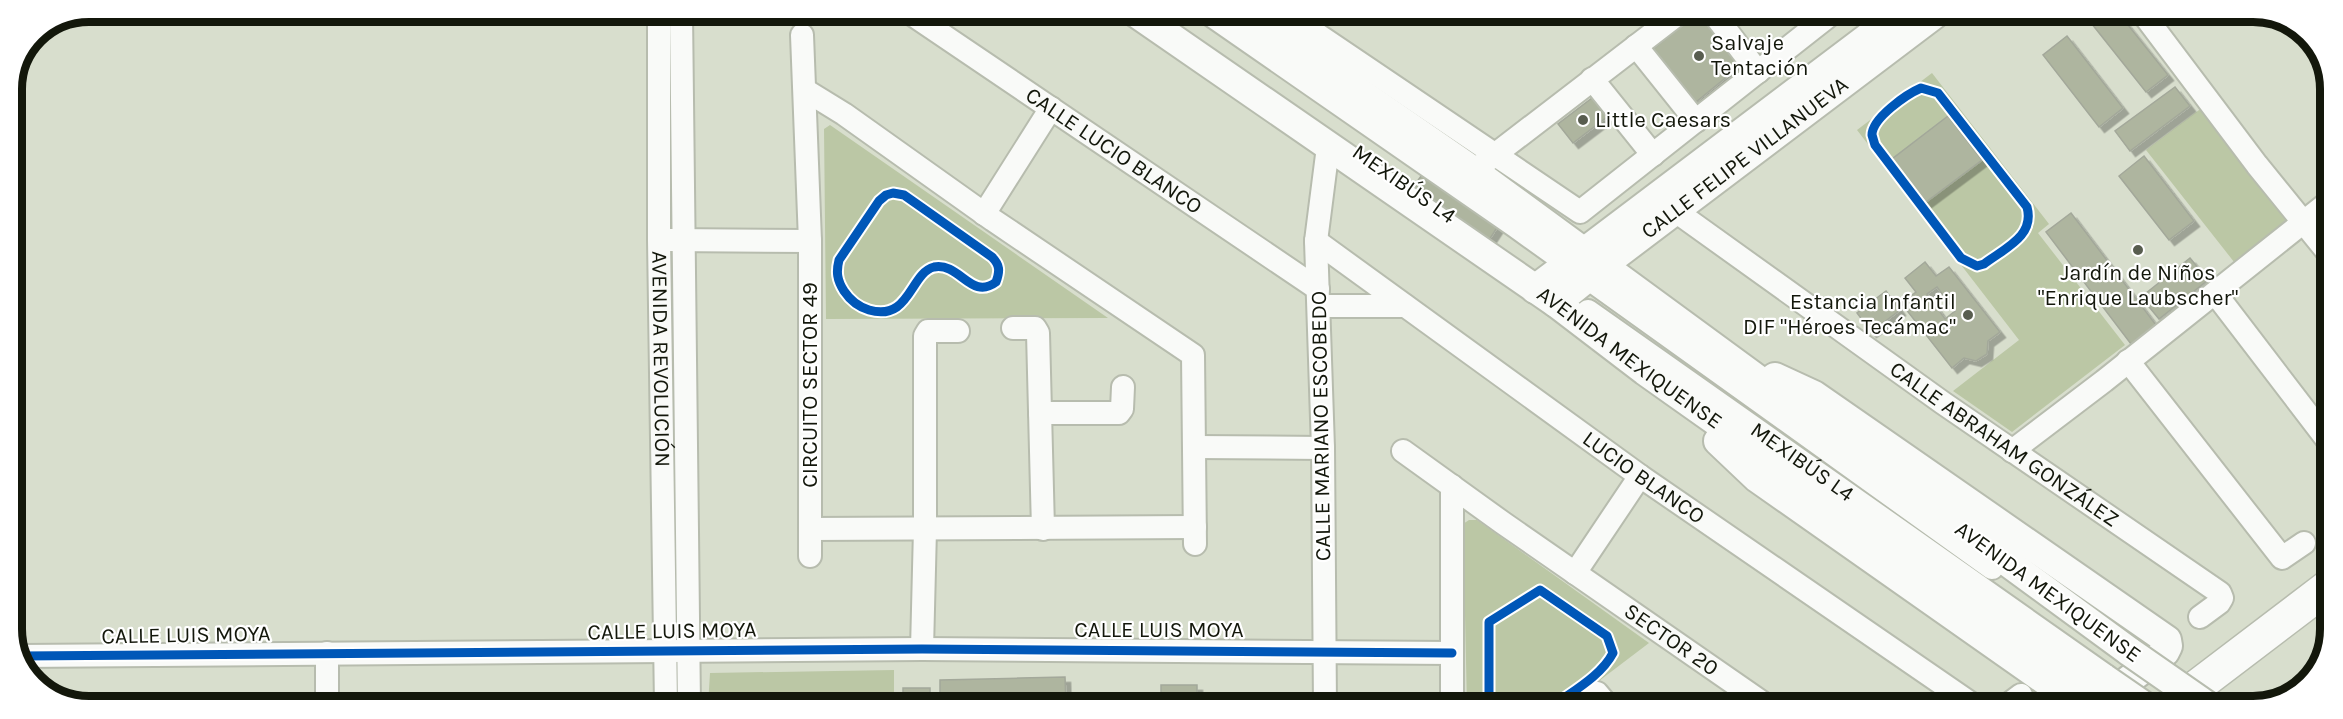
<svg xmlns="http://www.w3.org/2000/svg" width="2343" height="719" viewBox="0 0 2343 719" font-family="Karla,sans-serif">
	<defs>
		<filter id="shadow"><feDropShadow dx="5.5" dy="5.5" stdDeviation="0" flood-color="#0004"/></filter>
	</defs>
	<rect width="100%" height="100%" fill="#d8decd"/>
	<!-- green -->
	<path fill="#bbc7a5" d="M1932,73L2049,224L2038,233L2125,345L2012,432L1953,391L2019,340L1857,130Z
		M2203,107L2293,223L2238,267L2146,150Z
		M830,125L1108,318L826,319L824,129Z
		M1469,520H1477L1649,643L1566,706H1467L1463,524Z
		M894,670V705H708L710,673Z"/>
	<!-- building -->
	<path fill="#aeb59f" stroke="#a3a89a" stroke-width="1.5" fill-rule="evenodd" filter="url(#shadow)" d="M1697,14H1705L1745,62L1696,102L1653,49Z
		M2093,15H2120L2168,75L2146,92L2088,19Z
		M2067,36L2123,108L2099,127L2043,55Z
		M2175,87L2190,106L2130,151L2115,131Z
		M1592,98L1607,117L1573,143L1558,124Z
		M1948,116L1982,160L1926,202L1892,159Z
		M2144,156L2194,221L2169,240L2119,176Z
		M1427,168L1502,220L1489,240L1413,187Z
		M2071,213L2156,325L2131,344L2046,232Z
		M2190,258L2208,280L2159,319L2141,297Z
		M1925,262L1936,276L1949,267L2000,332L1988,341L1987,354L1976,361L1964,358L1952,368L1901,303L1916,292L1905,278ZM1937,287L1955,311L1945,319L1927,294Z
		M1886,291L1900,310L1871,332L1857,313Z
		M1065,677L1066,706L940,705V680Z
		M1161,685H1197V706H1161Z
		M903,688H930V705H903Z"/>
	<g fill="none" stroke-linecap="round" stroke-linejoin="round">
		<!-- minor casing -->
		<g stroke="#b7bcae" stroke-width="26">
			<g id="minor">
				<path id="s1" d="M659,13V240L666,705"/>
				<path d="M681,13L689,705"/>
				<path id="s2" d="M910,13L1318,289"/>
				<path d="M1208,13L1515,226L1992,568"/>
				<path d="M1290,14V16L1580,212L1831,14"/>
				<path d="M1714,14L1758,72"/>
				<path d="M2144,15L2257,165L2330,255"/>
				<path d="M802,35L810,241V556"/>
				<path d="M2310,39L2317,48"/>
				<path d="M1636,46L1696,121"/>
				<path d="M1592,79L1653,155"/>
				<path d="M805,90L844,114L993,220L1193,355L1195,544"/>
				<path d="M1484,163L1678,14"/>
				<path id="s3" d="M1674,210L1943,403L2220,593L2222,598L2219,603L2200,617"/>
				<path d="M984,214L1051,108"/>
				<path d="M668,240L810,241"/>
				<path id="s4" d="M1316,241L1640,476L1976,707"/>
				<path d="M2215,293L2329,442"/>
				<path d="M1319,306H1405"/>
				<path id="s5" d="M1588,311L2106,676"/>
				<path d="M1013,328H1035L1038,333L1043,529"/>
				<path d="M2128,361L2282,558L2304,543"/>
				<path d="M1040,413H1119L1122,409L1123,387"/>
				<path d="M1195,447L1323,448"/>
				<path id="s6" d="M1403,451L1503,523L1767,706"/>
				<path d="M2012,451L2104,381L2330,201"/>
				<path d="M810,529L1195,527"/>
				<path d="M1575,573L1640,476"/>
				<path d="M922,649L925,529V336L928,331H958"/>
				<path d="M327,653V705"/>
				<path d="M20,656L922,649L1452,653"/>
				<path d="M1325,706L1323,448L1316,241L1328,147"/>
				<path d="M1452,706V486"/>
				<path d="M1581,706L1597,693L1608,706"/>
				<path d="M2005,707L2021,695"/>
			</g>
		</g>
		<!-- major casing -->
		<g stroke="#b7bcae" stroke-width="32">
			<g id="major">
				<path id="s7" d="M1136,13L1556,303L1645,371L2095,690"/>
				<path d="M1245,13L1475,172L2130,652"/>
				<path d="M1535,289L1899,14"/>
				<path id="s8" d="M1556,303L1603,265L1935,14"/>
				<path d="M1775,377L1814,395L2167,640L2168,646L2165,652L2099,703"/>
				<path d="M1718,441L1757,478L2083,707"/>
			</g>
		</g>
		<!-- highway casing -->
		<g stroke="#b7bcae" stroke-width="36">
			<path id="highway" d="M2170,707L2329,586"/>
		</g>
		<!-- minor -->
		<use href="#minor" stroke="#f9faf8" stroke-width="22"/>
		<!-- major -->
		<use href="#major" stroke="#f9faf8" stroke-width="28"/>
		<!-- highway -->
		<use href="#highway" stroke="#f9faf8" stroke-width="33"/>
		<!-- minor-bridge casing -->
		<g stroke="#b7bcae" stroke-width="26" stroke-linecap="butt">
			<path id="minor-bridge" d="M2106,676L2151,707"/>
		</g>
		<!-- major-bridge casing -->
		<g stroke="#b7bcae" stroke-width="32" stroke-linecap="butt">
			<path id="major-bridge" d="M2130,652L2209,707
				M2095,690L2119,707"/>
		</g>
		<!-- minor-bridge -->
		<use href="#minor-bridge" stroke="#f9faf8" stroke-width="22"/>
		<!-- major-bridge -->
		<use href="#major-bridge" stroke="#f9faf8" stroke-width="28"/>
		<!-- cycleway casing -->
		<g stroke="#fff" stroke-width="13">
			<path id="cycleway" d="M1921,88L1938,93L2027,207C2035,236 2005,248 1984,264L1977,266L1961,258L1875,145C1874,142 1873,138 1872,135C1872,118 1907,94 1921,88Z
				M893,193L904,195L992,257C1000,265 1000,271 996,282C971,301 960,262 934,267C910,273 910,322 869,310C859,307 850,300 844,291C837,280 836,272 839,260L879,201L886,195Z
				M20,656L922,649L1452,653
				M1489,706V622L1540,590L1607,636L1613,653C1601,676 1573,691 1553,706"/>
		</g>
		<!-- cycleway -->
		<use href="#cycleway" stroke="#0057b8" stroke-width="9"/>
	</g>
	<!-- markers -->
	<g fill="#585d4f" stroke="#fff" stroke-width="2">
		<circle cx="1699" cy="56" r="6"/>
		<circle cx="1583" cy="120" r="6"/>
		<circle cx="2138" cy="250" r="6"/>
		<circle cx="1968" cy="315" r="6"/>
	</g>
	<g text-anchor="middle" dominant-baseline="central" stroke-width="4.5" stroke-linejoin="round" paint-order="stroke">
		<!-- poi labels -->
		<g font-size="22" fill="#13170b" stroke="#fff" text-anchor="start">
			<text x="1711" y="43">Salvaje<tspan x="1711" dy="25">Tentación</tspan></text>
			<text x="1595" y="120">Little Caesars</text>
			<text x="2138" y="273" text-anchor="middle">Jardín de Niños<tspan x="2138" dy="25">"Enrique Laubscher"</tspan></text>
			<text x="1956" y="302" text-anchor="end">Estancia Infantil<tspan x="1956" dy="25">DIF "Héroes Tecámac"</tspan></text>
		</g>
		<!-- street labels -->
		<g font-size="22" fill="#13170b" stroke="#fff">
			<text stroke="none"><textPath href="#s2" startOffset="246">CALLE LUCIO BLANCO</textPath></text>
			<text stroke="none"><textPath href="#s8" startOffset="238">CALLE FELIPE VILLANUEVA</textPath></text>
			<text transform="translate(1404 184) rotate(35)">MEXIBÚS L4</text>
			<text stroke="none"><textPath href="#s7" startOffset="602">AVENIDA MEXIQUENSE</textPath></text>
			<text stroke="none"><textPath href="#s1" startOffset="346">AVENIDA REVOLUCIÓN</textPath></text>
			<text transform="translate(810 385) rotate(-90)">CIRCUITO SECTOR 49</text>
			<text transform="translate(1321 426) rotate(-91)">CALLE MARIANO ESCOBEDO</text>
			<text stroke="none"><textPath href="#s3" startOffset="405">CALLE ABRAHAM GONZÁLEZ</textPath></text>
			<text stroke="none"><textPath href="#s5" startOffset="262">MEXIBÚS L4</textPath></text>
			<text stroke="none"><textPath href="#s4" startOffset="404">LUCIO BLANCO</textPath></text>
			<text transform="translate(2048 592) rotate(36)">AVENIDA MEXIQUENSE</text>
			<text x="1159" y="630">CALLE LUIS MOYA</text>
			<text transform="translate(672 631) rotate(-1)">CALLE LUIS MOYA</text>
			<text transform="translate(186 635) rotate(-1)">CALLE LUIS MOYA</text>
			<text stroke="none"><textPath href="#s6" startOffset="328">SECTOR 20</textPath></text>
		</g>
	</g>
	<!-- crop -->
	<path d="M0 0H2343V719H0ZM89 22H2253A67 67 0 0 1 2320 89V629A67 67 0 0 1 2253 696H89A67 67 0 0 1 22 629V89A67 67 0 0 1 89 22Z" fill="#fff" fill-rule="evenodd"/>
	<path fill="none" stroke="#13170b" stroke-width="8" d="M89 22H2253A67 67 0 0 1 2320 89V629A67 67 0 0 1 2253 696H89A67 67 0 0 1 22 629V89A67 67 0 0 1 89 22Z"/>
</svg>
